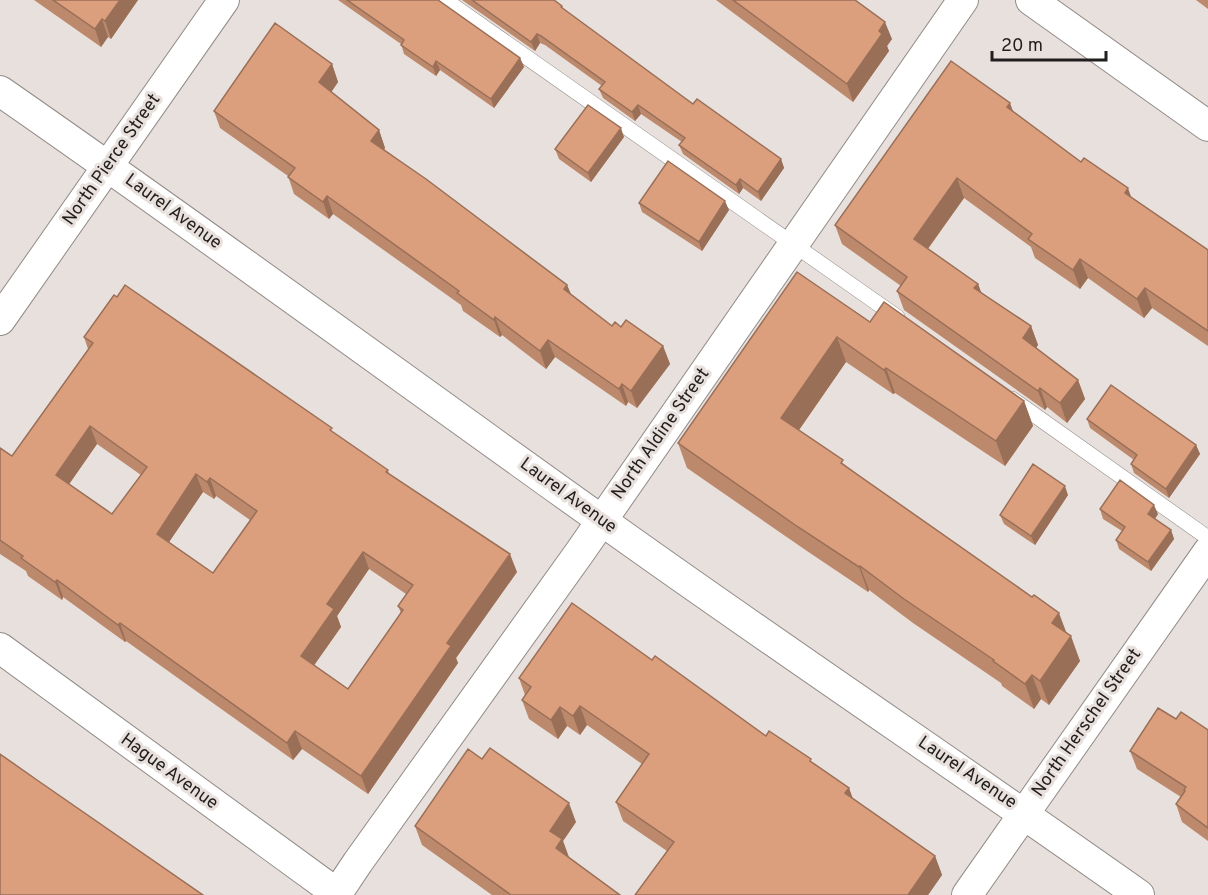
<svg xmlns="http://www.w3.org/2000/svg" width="1208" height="895" viewBox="0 0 1208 895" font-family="Overpass,sans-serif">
	<rect width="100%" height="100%" fill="#e8e0dc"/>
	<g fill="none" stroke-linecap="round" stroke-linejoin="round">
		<!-- lane casing -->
		<g stroke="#928b88" stroke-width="16">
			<path id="lane" d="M445,0L897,317
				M1012,399L1208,538"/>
		</g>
		<!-- street casing -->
		<g stroke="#928b88" stroke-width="32">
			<path id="street" d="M1031,0L1208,126
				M0,91C209,236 414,387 622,535C793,657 968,774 1139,895
				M0,320L224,0
				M0,648L339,895
				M336,895L358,862L580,552L963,0
				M967,895L1208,552"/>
		</g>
		<!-- lane -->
		<use href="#lane" stroke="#fff" stroke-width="15"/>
		<!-- street -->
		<use href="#street" stroke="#fff" stroke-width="30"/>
	</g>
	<!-- wall -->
	<path fill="#bd896c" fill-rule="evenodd" d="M34,0H138L111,39L108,37L101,47Z
		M338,0H438L520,58L524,67L494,108L440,70L436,76L404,54L401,44Z
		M462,0H554L562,6L563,9L693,104L781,159L784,168L761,201L743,188L739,194L683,154L679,145L682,142L641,114L635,121L603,98L599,89L602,86L545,45L540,43L535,51Z
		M716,0H855L892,39L887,46L889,51L853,102Z
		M1196,0H1208V9Z
		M332,64L338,82L331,92L379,130L385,148L384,149L567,285L571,294L612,326L621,327L663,346L670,364L637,408L628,402L626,406L555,357L546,369L502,335L500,337L463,311L461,305L333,214L329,219L294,194L288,176L220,128L214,111Z
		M1014,112L1081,162L1208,250V346L1152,308L1144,318L1088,278L1080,289L1035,258L1031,247L964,198L928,249L978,284L981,292L1031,326L1038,345L1036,348L1078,380L1085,399L1067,423L1047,407L1045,410L904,310L897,291L901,286L842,244L835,225Z
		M624,137L591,182L559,159L555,149Z
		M639,203L729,210L702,251L642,212Z
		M797,272L870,322L1024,401L1033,426L1005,466L895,393L893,394L846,362L799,430L1066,632L1080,661L1049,705L1041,699L1034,709L1002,686L1001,683L913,623L869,590L868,592L807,551L687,468L678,443Z
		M84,337L333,432L388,470L389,474L517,572L456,658L458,663L368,794L302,749L293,760L126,641L125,642L63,597L62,600L28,576L26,571L0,554V448L12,456L88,349ZM97,444L141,475L112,514L69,484ZM203,492L214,499L216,496L250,520L213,573L169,542ZM369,569L406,594L398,606L401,613L348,689L314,665L341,627L337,616Z
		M1087,419L1196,445L1200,454L1169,498L1134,473L1131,464L1134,460L1090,428Z
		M1068,495L1035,545L1004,524L1000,515Z
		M1100,509L1158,514L1155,519L1171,530L1174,539L1151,571L1119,549L1116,540L1122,531L1103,519Z
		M652,660L766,736L812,762L849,788L852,798L935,856L942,875L928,895H635L667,851L623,821L616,802L642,764L587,725L580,735L567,726L558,739L529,719L522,700L525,695L519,678Z
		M1176,719L1208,730V841L1182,822L1176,804L1181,797L1137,769L1130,751Z
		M576,822L563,841L569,857L620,895H492L422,845L415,826Z"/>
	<!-- shaded-wall -->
	<path fill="#9a6f58" d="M120,0H138L111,39L105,21Z
		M102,19L108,37L101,47L95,29Z
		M885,22L892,39L887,46L889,51L853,102L847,84Z
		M537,34L540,43L535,51L531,42Z
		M520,58L524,67L494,108L491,99Z
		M436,61L440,70L436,76L433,67Z
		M332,64L338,82L326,100L319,82Z
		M1010,103L1017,122L1007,107Z
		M638,105L641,114L635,121L632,112Z
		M621,128L624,137L591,182L588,173Z
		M379,130L385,148L378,158L371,141Z
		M781,159L784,168L761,201L758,192Z
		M957,178L964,198L921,258L914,239Z
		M740,179L743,188L739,194L736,185Z
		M1128,188L1135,208L1125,193Z
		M327,196L333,214L329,219L323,202Z
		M725,201L729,210L702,251L699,242Z
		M1080,259L1088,278L1080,289L1073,270Z
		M978,284L985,303L974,288Z
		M567,285L574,302L564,289Z
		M1145,288L1152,308L1144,318L1137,299Z
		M495,317L502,335L500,337L494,320Z
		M1031,326L1038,345L1030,357L1023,338Z
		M837,337L846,362L790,443L781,418Z
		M548,340L555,357L546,369L540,351Z
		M663,346L670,364L637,408L631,391Z
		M886,368L895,393L893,394L884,370Z
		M1078,380L1085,399L1067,423L1060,403Z
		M622,384L628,402L626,406L619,389Z
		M1040,388L1047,407L1045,410L1038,391Z
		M1024,401L1033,426L1005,466L996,441Z
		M90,426L97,444L63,493L56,475Z
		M1196,445L1200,454L1169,498L1166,489Z
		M196,474L203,492L163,551L157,534Z
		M210,478L216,496L214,499L207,482Z
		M1065,486L1068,495L1035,545L1031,536Z
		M1154,505L1158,514L1152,523L1148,514Z
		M1171,530L1174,539L1151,571L1148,562Z
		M363,552L369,569L337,616L341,627L308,674L301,656L327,604Z
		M510,554L517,572L456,658L458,663L368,794L361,776L447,643Z
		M860,566L869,590L868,592L859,567Z
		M57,580L63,597L62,600L55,582Z
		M1059,613L1068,637L1052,623Z
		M120,623L126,641L125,642L118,625Z
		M1071,636L1080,661L1049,705L1040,681Z
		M1032,675L1041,699L1034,709L1025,684Z
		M580,706L587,725L580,735L573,716Z
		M560,707L567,726L558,739L551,720Z
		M295,731L302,749L293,760L287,743Z
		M849,788L856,807L845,793Z
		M569,803L576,822L563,841L569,858L556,848L550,831Z
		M935,856L942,875L928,895H908Z"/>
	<!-- building -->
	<path fill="#dc9f7d" stroke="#9a6f58" stroke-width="1.5" fill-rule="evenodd" d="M53,0H120L105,21L102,19L95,29Z
		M347,0H438L520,58L491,99L436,61L433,67L401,45L404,40Z
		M472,0H554L562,6L561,7L693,104L697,99L781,159L758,192L740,179L736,185L679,145L685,138L638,105L632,112L599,89L605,82L541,36L537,34L531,42Z
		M733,0H855L885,22L879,31L882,34L847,84Z
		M275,23L332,64L319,82L379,130L371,141L426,179L567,285L564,289L612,326L615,322L621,327L626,320L663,346L631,391L622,384L619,389L548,340L540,351L495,317L494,320L457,293L459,291L327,196L323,202L288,177L295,168L214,111Z
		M951,61L1010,103L1007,107L1081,162L1084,158L1128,188L1125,193L1208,250V331L1145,288L1137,299L1080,259L1073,270L1028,239L1032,234L957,178L914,239L978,284L974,288L1031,326L1023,338L1078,380L1060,403L1040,388L1038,391L897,291L907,277L835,225Z
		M588,105L621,128L588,173L555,149Z
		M668,161L725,201L699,242L639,203Z
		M797,272L870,322L884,302L1024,401L996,441L886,368L884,370L837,337L781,418L843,460L841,463L1032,597L1034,595L1059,613L1052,623L1071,636L1040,681L1032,675L1025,684L993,661L994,660L904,599L860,566L859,567L798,527L678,443Z
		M125,285L332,428L330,430L388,470L386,472L510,554L447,643L451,646L361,776L295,731L287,743L120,623L118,625L57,580L55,582L21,558L23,556L0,540V448L12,456L93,343L84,337L114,295L117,297ZM90,426L147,467L112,514L56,475ZM196,474L207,482L210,478L257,511L213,573L157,534ZM363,552L413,585L398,606L403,610L348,689L301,656L334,609L327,604Z
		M1111,385L1196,445L1166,489L1131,464L1137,455L1087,419Z
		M1033,464L1065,486L1031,536L1000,515Z
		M1120,480L1154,505L1148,514L1171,530L1148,562L1116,540L1125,527L1100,509Z
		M572,603L652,660L655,656L766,736L769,731L811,759L810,761L849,788L845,793L935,856L908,895H635L674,842L616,802L649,754L580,706L573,716L560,707L551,720L522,700L531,687L519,678Z
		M1158,708L1176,719L1181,712L1208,730V828L1176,804L1185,791L1184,790L1186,787L1130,751Z
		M490,748L569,803L550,831L562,839L556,848L620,895H511L415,826L468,749L482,759Z
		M0,754L37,780L203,895H0Z"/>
	<g text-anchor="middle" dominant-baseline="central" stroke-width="6" stroke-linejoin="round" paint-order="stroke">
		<!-- street labels -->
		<g font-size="18" fill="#211e1d" stroke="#e8e0dc">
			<text transform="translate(112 160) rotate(-55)">North Pierce Street</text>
			<text transform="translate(173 212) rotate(36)">Laurel Avenue</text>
			<text transform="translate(661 434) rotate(-55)">North Aldine Street</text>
			<text transform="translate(568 496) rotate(36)">Laurel Avenue</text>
			<text transform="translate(1087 723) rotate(-55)">North Herschel Street</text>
			<text transform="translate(169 772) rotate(36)">Hague Avenue</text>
			<text transform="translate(967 773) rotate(34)">Laurel Avenue</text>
		</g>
	</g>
	<!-- scale -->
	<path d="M992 51v9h114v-9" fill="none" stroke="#211e1d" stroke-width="3"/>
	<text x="1001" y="51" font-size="18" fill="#211e1d" stroke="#e8e0dc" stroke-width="4.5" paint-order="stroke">20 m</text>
</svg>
